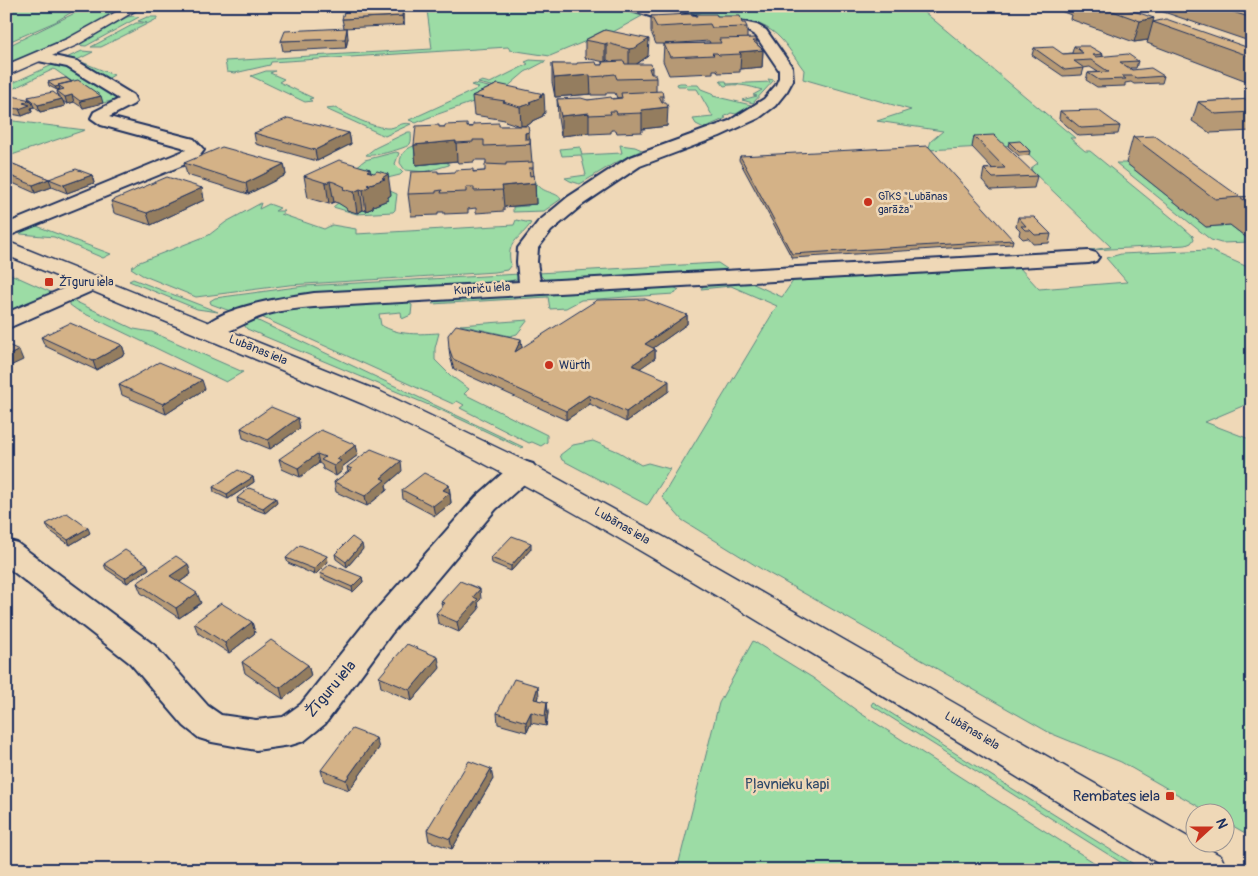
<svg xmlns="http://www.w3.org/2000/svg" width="1258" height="876" viewBox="0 0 1258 876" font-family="Pangolin,sans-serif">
	<rect width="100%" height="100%" fill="#efd8b7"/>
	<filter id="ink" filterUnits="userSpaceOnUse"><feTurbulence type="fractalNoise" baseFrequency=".02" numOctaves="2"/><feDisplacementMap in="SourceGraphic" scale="10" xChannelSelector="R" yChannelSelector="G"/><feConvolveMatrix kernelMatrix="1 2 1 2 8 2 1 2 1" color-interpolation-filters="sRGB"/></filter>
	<g filter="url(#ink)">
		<!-- green -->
		<path fill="#9cdca5" stroke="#5c8682" d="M6,6H82L55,22L6,43Z
			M89,6H125L95,26L6,68V47Z
			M523,6H606L642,16L613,32L591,39L550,56L510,50L508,47L271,62L270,65L235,73L227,72L225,61L432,49L427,10Z
			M649,6H917L1075,138H1070L1085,151H1090L1177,222L1193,236L1194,239L1191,243L1186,245L1091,250L1111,247L1032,171L1031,168L1038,163L1019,145L928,150L931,141L943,131L877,121L911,110L803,79L804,70C794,57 785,40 772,31C744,10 684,21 649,6Z
			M133,16L139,17L86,46L76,45L127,17Z
			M147,17H157V19L101,47H91L136,23H147L138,21Z
			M82,51L93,52L77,60L114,75L107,79L75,61L66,58Z
			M530,60L546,61L525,72L505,89L478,83L482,81L490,83L528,64L525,62Z
			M59,62L64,63L120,99L103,103L54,69L6,92V86Z
			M266,71H275L270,73L284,79L279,82L313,98L309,99L312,101L305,102L251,76Z
			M768,79L774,80L753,103L742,100L757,96L753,95L762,90C749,86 737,83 724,86L720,81H726L727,84L770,82Z
			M680,83H685L687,85H698L701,89L714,94L713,96L751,105L736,114L731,113L724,117L726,118L704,128L696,124L693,119L713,117L697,89H687L686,86H678L677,84Z
			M475,84L502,90C474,104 444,110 416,123L409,120L479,88L471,85Z
			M335,108C351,116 369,126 386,128C397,129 400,121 411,124L385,136L326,109Z
			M6,120L85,130L6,157Z
			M408,132H411C411,135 412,141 410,144C407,148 374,157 366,155L375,148Z
			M417,145L416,165L447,162L449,165L425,172L405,170L400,163C400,153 408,147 417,145Z
			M620,145L635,147L642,150L613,164L580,184L570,181L565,178L586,175L581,155L562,156L560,149L580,147L582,155L622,153Z
			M396,152L399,153L395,164L403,172L400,175L375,181L356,167L365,160Z
			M1116,163H1126L1206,227L1230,225L1247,238H1252V242L1221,243L1211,240Z
			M534,178C540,195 555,190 561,199L544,211L513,212V207L528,206Z
			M390,191L397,194L395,210L393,212L357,214L333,207L338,203L349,209L347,210L357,213L363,210L366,211L372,208L370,207L387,200L385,199Z
			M261,203L259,209L269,204L280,208L275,211H285L281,214L324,229L332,225L356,229V234L514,225L516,220L531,223C520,240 505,241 511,265L507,270L495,272L289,285L196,297L142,275L131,268L137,263L209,235L226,222Z
			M34,225L111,254L103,258L54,237L21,234L17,232Z
			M1209,250L1252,269V402L1205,422L1252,440V837L1226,822V814L1210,813L1121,762L1050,733L763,570L682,520L662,497L777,306L731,286L701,289L705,283L747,281L782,297L793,281L1019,267L1039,289L1127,282L1106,258L1121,254Z
			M718,263L730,271L552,282L545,280L538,273Z
			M6,272L55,294L6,316Z
			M520,274V278L501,284L275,300L230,311L211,304L210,301L215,298L304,286Z
			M133,279L218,312L197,309L129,281Z
			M668,284L679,290L674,294L581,300L566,308L550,309L548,297L432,304L437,299Z
			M70,299L134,329L152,332L243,372L226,382L77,310L70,305Z
			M402,299L412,305L411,315L402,319L401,312L379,314L381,325C399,336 420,334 439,333L435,348V360L451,376L469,389L464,394L547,435V442L541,446L532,442L529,443L460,408L464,405L457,401L453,404L259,316L305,304Z
			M250,317L523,447L521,448L443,411L247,329L242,322Z
			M528,320L517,334L510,336L460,325Z
			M593,441L619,452L641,465L648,463L670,469L649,503L647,505L562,460L560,455L573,445Z
			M753,641L813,678L860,713L1106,870H677L719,703Z
			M873,702L1143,870H1133L871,705Z"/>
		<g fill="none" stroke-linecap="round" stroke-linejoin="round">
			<!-- street casing -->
			<g stroke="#1b2f5e" stroke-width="4">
				<path id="street" d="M626,6H645L661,11L734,20L757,25L766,30L792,67L793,80L787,91L775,106L759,118L720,136L640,166L582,205L551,231L538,248L537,262L540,281L1089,251L1096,253L1099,257L1096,261L1089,263L314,307C299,308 283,310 268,314C249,319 220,340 203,336L200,331C216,307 286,297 314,293L519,282L517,262L518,248L538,222L568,197L628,158L729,121L764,99L776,85L779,78V70L756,36L748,31L659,19L628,9Z
					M39,53L77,61L133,95L136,101L134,104L109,117L194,139L204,150L198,158L188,163L6,237V224L186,150L182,147L101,125L91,118L94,112L119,99L67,67L34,60L32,57L34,54Z
					M93,276L101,277L104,282L101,287L6,329V313Z
					M523,461L533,464L537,470L533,476L496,509L391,634L325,724L304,741L291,745L256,750L212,742L199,738L184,726L130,663L6,566V540L17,543L154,645L208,706L221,715L256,720L283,717L301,704L369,618L476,497L513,464Z"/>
			</g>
			<!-- secondary casing -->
			<g stroke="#1b2f5e" stroke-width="3">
				<path id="secondary" d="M127,6H143L77,45L6,76V65L67,39Z"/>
			</g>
			<!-- primary casing -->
			<g stroke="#1b2f5e" stroke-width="3">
				<path id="primary" d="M6,241L381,392L533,465L680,546L1221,856L1227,870H1169C1036,788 902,707 768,627C636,547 503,468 363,404L6,255Z"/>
			</g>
			<!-- street -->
			<use href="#street" fill="#efd8b7" fill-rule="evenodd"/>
			<!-- secondary -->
			<use href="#secondary" fill="#efd8b7" fill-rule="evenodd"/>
			<!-- primary -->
			<use href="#primary" fill="#efd8b7" fill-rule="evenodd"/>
		</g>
		<!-- wall -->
		<path fill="#b69974" stroke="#1b2f5e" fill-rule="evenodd" d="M1048,6H1119L1153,22L1252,49V83L1147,43L1148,40L1134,42L1070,19L1071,15Z
			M1146,6H1230L1252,13V42Z
			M696,14L717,16L742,23L747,27V38L757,41V44L763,50L762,67L740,69V72L718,73L717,70H713V73L669,75L663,61L664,44H656L651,32V16H696ZM709,41L710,43L665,44Z
			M404,16V25L344,28L342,19Z
			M605,30L648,56L637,64L652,68V74L656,78V92L663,96V102L667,126L642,129V132L617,133L616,130H611V133L589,134V133L561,136L558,118L557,99L588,100L621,98H617L615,93H606V95H591V94L555,97L552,82V64L597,65H602V62H612L607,60L605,62L585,58V40Z
			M348,38L346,48L283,51L281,41Z
			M1074,46L1103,54L1102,56L1138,61L1136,68H1130L1132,70L1164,76L1162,83L1134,84L1131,82L1125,83V86L1097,87L1086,80L1088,73L1098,72L1090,67L1083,68H1084L1082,75L1063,76L1032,55L1034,48L1063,54L1072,53Z
			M66,78L103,103L83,108L74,102L67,104L63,101L65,106L40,112L33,106L34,107L31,108L32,112L22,116L6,113V98L29,100L28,97L58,96L57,91L60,89L57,90L49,86L48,82Z
			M498,84L545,113L543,114V116L532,121V122L528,125L522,126L530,139L532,162L533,168L535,183L536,204L504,207V211L476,213V208L468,209V213L444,214V212H438V215L411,216L408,194L438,173L485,171L486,164V160H474V162L458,163L457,161L416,165L414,145L440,127L520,126L505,121V120L474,115L472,96Z
			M1252,99V131L1210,133L1192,121L1198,102Z
			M1060,111L1120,126L1118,134L1079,136L1059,119Z
			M254,133H349L351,144L317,161L256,144Z
			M974,136L1037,176L1034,188L991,190L982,180L984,169L992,168L972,147Z
			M1133,137L1240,197L1252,196V238H1247L1230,225L1206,227L1126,163Z
			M1009,142L1030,151L1029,155L1019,156L1008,146Z
			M1252,149V161L1248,159Z
			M740,156L1013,240L1012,244L792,258L739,160Z
			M6,161L49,179L92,175L94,183L67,193L52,187L35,193L6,180Z
			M184,163L284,164L286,175L248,194L187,175Z
			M370,169V172L391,195L388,197V200L373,206V208L366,211L363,210L357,213L347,210L346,208L338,203L334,202L329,204L308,198L304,176Z
			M202,188L204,200L151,225L114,213L111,201Z
			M1018,217L1051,234L1049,243L1033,244L1028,238L1023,239L1019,235L1020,230L1016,226Z
			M687,315V324L653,348L655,349V358L640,368L669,391L626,422L590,404L566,420L454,369L450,357L449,348H522Z
			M41,337L122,345L125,354L96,370L45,346Z
			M119,385L205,389L166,414L122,395Z
			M241,428H300L270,449L243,438Z
			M356,445L358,455L342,467V471L336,476L323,469L322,465L319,463L300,477L282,469L279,459Z
			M347,467L402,471L386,485L387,490L367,506L336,492L334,482L348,472Z
			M253,477L254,482L228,499L214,492L213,487Z
			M449,485L451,503L435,516L403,499L402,490Z
			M237,498L277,503L265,513L238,503Z
			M46,524L90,533L70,545L49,530Z
			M363,549L347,567L336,559L335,554Z
			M531,549L511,571L492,563L491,558Z
			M286,558L328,562L315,575L288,563Z
			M104,564H147L149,569L127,583L106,569Z
			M320,573L362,577L363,582L353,592L321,578Z
			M191,574L180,582L201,603L179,618L141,593L137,583Z
			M481,599L478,602L479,609L459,632L438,623L436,613L442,607L441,602Z
			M252,622L255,633L229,653L198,633L194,623Z
			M242,662L308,665L311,676L283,699L245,673Z
			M440,668L412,701L381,687L379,677Z
			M539,696L538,700L547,702L548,713L546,726L531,723L527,732L498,724L497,713Z
			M379,748L349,790L324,781L321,770Z
			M493,779L452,849L429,841L427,830Z"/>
		<!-- shaded-wall -->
		<path fill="#947d5e" stroke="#1b2f5e" d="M403,7L404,16V25L402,16Z
			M1154,18L1148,40L1134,42L1140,21Z
			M347,28L348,38L346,48L345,39Z
			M649,39L648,56L635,65L629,66V49Z
			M607,43V60L605,62V44Z
			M763,50L762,67L740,69L741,54L739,52Z
			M590,75L591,94L555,97L554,78Z
			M59,86L60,89L57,90L55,87Z
			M544,94L545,113L543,114V116L532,121V122L528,125L521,126L520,107Z
			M72,95L74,102L67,104L65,97Z
			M101,96L103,103L83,108L80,101Z
			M62,99L65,106L40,112L38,105Z
			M31,100L34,107L31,108L32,112L22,116L19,109L23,103Z
			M668,107L667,126L642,129V113L641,110Z
			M589,113V133L561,136V116Z
			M529,132L530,144H525V133Z
			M349,133L351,144L317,161L315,150Z
			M456,141L457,161L416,165L414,145Z
			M284,164L286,175L248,194L246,183Z
			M370,169L372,184L388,174L391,195L388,197V200L373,206V208L366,211L363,190L367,171Z
			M92,175L94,183L67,193L64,185Z
			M49,179L52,187L35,193L33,185Z
			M330,181L334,202L329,204L326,183Z
			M535,183L536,204L504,207L502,186Z
			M202,188L204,200L151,225L147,213Z
			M360,189L363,210L357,213L354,192Z
			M687,315V324L645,354V344Z
			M521,339L522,348L515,352Z
			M122,345L125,354L96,370L93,361Z
			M655,349V358L632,374V365Z
			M19,350L23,360L6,368V357Z
			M202,380L205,389L166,414L163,404Z
			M669,381V391L626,422V412Z
			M589,395L590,404L566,420V411Z
			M298,418L300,428L270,449L268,440Z
			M356,445L358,455L342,467V471L336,476L334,466L337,459Z
			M317,454L319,463L300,477L298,468Z
			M401,461L402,471L386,485L387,490L367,506L365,496L381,478Z
			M253,477L254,482L228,499L227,494Z
			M449,485L451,503L435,516L433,506L443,490Z
			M276,498L277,503L265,513L263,508Z
			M88,528L90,533L70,545L68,540Z
			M531,543V549L511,571V566Z
			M362,544L363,549L347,567L346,562Z
			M327,556L328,562L315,575L314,569Z
			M147,564L149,569L127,583L125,578Z
			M188,564L191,574L174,586L170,576Z
			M362,577L363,582L353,592L352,587Z
			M480,589L481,599L478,602L479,609L459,632L457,622L473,597Z
			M197,593L201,603L179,618L176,608Z
			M252,622L255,633L229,653L225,643Z
			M438,657L440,668L412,701L410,690Z
			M308,665L311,676L283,699L280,688Z
			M538,686L539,696L535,710L534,699Z
			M547,702L548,713L546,726L545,716Z
			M531,712V723L527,732L526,722Z
			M376,738L379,748L349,790L346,780Z
			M491,769L493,779L452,849L450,839Z"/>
		<!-- building -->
		<path fill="#d4b287" stroke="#1b2f5e" d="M1099,6H1119L1154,18L1140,21Z
			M1214,6H1230L1252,13V18Z
			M403,7L402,16L342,19L345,9Z
			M691,14L692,16H697L696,14H716L717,16H740L742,23H745L747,27L712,28L710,24L657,27L651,16Z
			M1166,19L1252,49V57L1153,22Z
			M347,28L345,39L281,41L285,31Z
			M605,30L649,39L635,48L629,49L607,43L605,44L585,40Z
			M755,38L757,41H753L763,50L739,52L741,54L719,55L717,53H712L714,55L670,57L664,44L721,43L719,39Z
			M1074,46H1089L1103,54L1093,55L1096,57L1128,54L1138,61L1120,62L1132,70L1151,68L1164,76L1136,78L1133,76H1122L1126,79L1099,80L1088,73L1109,72L1091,60L1074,61L1084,68L1065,70L1034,48L1053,47L1063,54L1083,53Z
			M624,61L625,64H651L652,68H649L651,74H655L656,78L617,79L615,74L605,75V76L590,77V75L554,78L552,64H577V63L596,62L597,65H603L602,62Z
			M66,78L72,82L58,85L59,86L55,87L48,82Z
			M78,80L101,96L80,101L72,95L65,97L57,91L64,89L58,85Z
			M498,84L544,94L539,96L542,97L529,102L531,103L527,105L520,107L503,102L505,101L472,96Z
			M662,91L663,96H659L662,102H666L668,107L641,110L642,113L617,114L616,111H610L611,114L589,115V113L561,116L557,99L581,98L588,100L611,97L612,99L622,98L621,93Z
			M53,92L62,99L38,105L28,97Z
			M12,96L31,100L23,103L30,105L19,109L6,107V98Z
			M1252,99V112L1216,114L1198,102Z
			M1098,110L1120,126L1081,128L1060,111Z
			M288,118L349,133L315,150L254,133Z
			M499,123V126H528L529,132L525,133V139H530V144L484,146V140H473V142L456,143V141L414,145L416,126L439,125V127H445V125L467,124V127H473V124Z
			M994,135L1037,176L993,178L984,169L1005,168L974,136Z
			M1155,136L1240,197L1215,199L1133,137Z
			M1020,141L1030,151L1019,152L1009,142Z
			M928,146L1013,240L792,254L740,156Z
			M222,147L284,164L246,183L184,163Z
			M339,160L370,169L367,171L374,173L377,171L388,174L382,178L385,179L367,185L370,186L363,190L360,189L354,192L343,189L345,187L334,182L330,181L326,183L304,176Z
			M6,161L49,179L76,169L92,175L64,185L49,179L33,185L6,174Z
			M533,162V168H529L530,176L534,175L535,183L502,186L503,190L474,191V187H466V192L441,193L442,190L436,191V193L408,194L411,172L438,171V173L455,172V170L473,169V172L485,171V164L506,165V163Z
			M167,177L202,188L147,213L111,201Z
			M1252,196V206L1240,197Z
			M1018,217H1034L1051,234L1035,235L1030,230H1025L1021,226H1026Z
			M645,299L687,315L645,344L655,349L632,365L669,381L626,412L589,395L566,411L453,359L449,348L448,335L456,325L521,339L515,352L597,300Z
			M70,323L122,345L93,361L41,337Z
			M6,344L19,350L6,357Z
			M159,362L202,380L163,404L119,385Z
			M271,407L298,418L268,440L241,428Z
			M321,430L356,445L337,459L341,461L334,466L321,460L325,457L317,454L298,468L279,459Z
			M371,449L401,461L381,478L385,480L365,496L334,482L352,469L347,467Z
			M238,470L253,477L227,494L213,487Z
			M424,473L449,485L443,490L450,493L433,506L402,490Z
			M249,488L276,498L263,508L237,498Z
			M67,513L88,528L68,540L46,524Z
			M512,536L531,543L511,566L491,558Z
			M352,537L362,544L346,562L335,554Z
			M300,545L327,556L314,569L286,558Z
			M125,550L147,564L125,578L104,564Z
			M176,556L188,564L170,576L197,593L176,608L137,583Z
			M330,564L362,577L352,587L320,573Z
			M460,581L480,589L473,597L478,599L457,622L436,613L445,603L441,602Z
			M221,603L252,622L225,643L194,623Z
			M271,640L308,665L280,688L242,662Z
			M407,644L438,657L410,690L379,677Z
			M514,679L538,686L534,699L547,702L545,716L531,712L526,722L497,713Z
			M352,729L376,738L346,780L321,770Z
			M469,761L491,769L450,839L427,830Z"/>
	</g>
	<!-- markers -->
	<g fill="#c8321e" stroke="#efd8b7" stroke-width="2">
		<circle cx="868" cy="202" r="5"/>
		<rect x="44" y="277" width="10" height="10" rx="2.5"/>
		<circle cx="549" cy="365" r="5"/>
		<rect x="1165" y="791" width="10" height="10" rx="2.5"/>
	</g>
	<g text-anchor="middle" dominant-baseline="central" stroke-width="5" stroke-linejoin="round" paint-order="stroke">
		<!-- far-poi labels -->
		<g font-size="11" fill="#1b2f5e" stroke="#efd8b7" text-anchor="start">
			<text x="878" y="196">GĪKS "Lubānas<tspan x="878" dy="13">garāža"</tspan></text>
		</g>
		<!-- poi labels -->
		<g font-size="12" fill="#1b2f5e" stroke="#efd8b7" text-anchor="start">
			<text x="59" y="282">Žīguru iela</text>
			<text x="559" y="365">Würth</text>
		</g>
		<!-- street labels -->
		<g font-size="12" fill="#1b2f5e" stroke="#efd8b7">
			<text transform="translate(482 289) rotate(-4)">Kupriču iela</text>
			<text transform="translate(258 350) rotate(22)">Lubānas iela</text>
			<text transform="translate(622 526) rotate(30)">Lubānas iela</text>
			<text transform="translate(972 731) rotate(31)">Lubānas iela</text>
		</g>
		<!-- near-street labels -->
		<g font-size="15" fill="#1b2f5e" stroke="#efd8b7">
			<text transform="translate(331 689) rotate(-50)">Žīguru iela</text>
		</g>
		<!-- near-park labels -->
		<g font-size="15" fill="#2e4969" stroke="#efd8b7">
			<text x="787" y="784">Pļavnieku kapi</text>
		</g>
		<!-- near-poi labels -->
		<g font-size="15" fill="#1b2f5e" stroke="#efd8b7" text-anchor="end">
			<text x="1160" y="796">Rembates iela</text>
		</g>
	</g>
	<!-- margin -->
	<rect width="1258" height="876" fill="none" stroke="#efd8b7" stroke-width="25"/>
	<rect x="12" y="12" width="1233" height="851" fill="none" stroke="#1b2f5e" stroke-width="2" filter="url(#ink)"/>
	<!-- north arrow -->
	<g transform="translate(1210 828) rotate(69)"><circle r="24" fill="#efd8b7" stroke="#9a9493"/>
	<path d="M0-4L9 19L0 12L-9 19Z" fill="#c8321e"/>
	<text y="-8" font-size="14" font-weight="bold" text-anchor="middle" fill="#1b2f5e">N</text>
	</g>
</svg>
